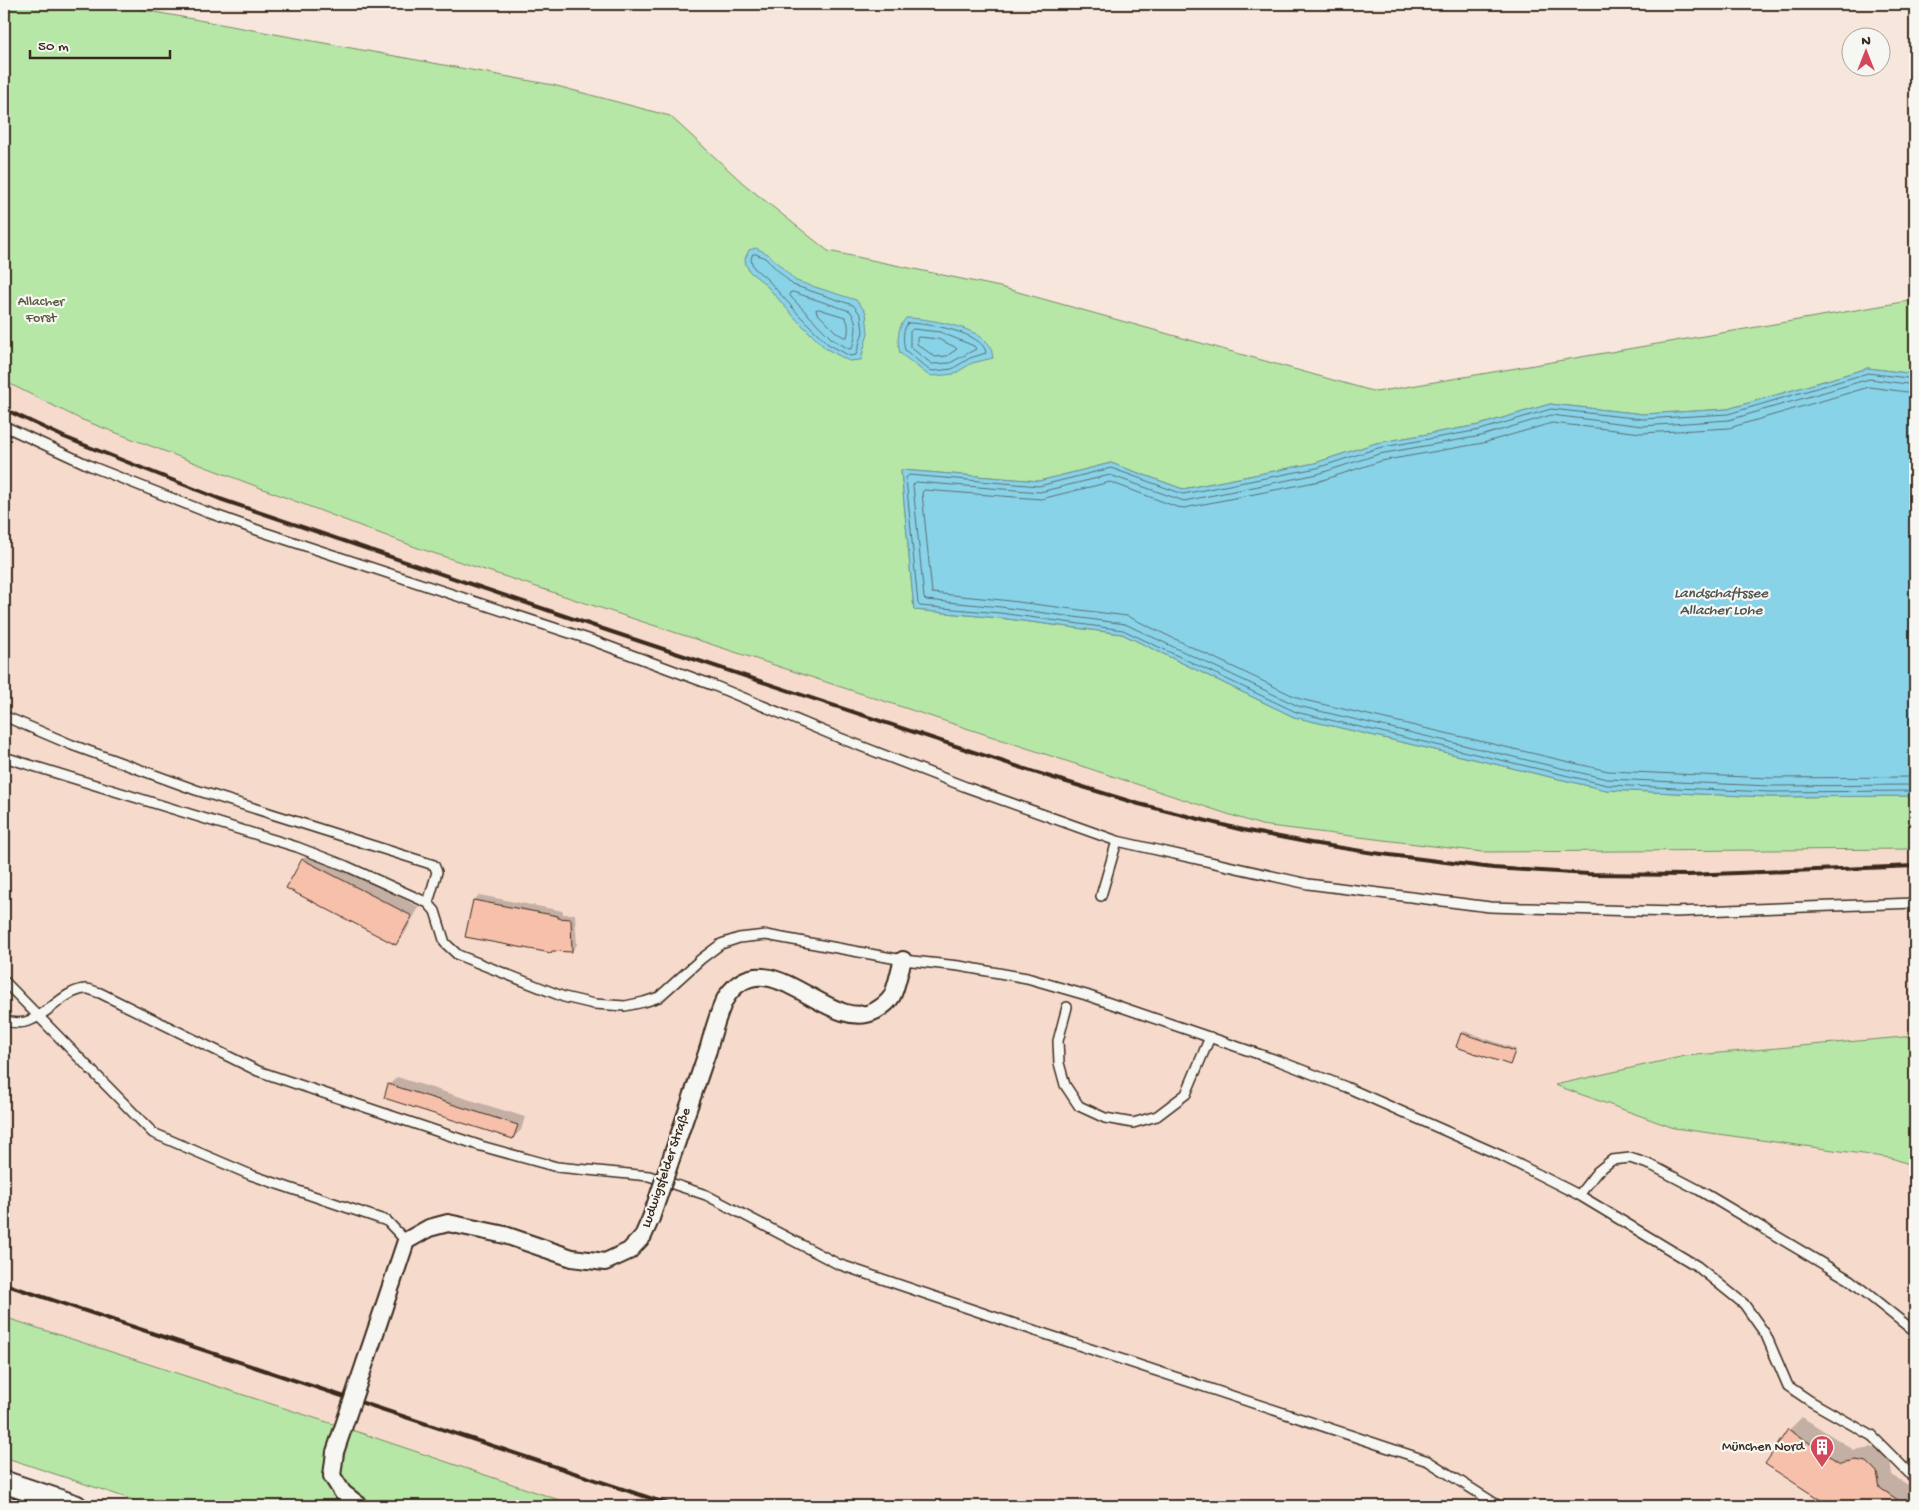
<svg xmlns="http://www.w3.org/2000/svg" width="1919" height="1510" viewBox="0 0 1919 1510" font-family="'Gochi Hand',sans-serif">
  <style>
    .built { fill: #f6dbcd }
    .green { fill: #b6e7a7; stroke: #788862 }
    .water { fill: #89d3e9; stroke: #6a8f98 }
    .shadow { fill: #0003 }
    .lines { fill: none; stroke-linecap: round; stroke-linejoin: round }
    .shore { stroke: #5a6e6f; stroke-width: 1 }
    .building { fill: #f6c0aa; stroke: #3b2a1e }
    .service-casing { stroke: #3b2a1e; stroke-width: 12 }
    .minor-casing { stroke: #3b2a1e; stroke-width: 20 }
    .tertiary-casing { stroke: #3b2a1e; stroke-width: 25 }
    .service { stroke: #f6f6f2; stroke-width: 9 }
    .minor { stroke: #f6f6f2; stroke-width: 16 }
    .tertiary { stroke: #f6f6f2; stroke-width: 21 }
    .rail { stroke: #3b2a1e; stroke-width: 4 }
    .minor-bridge-casing { stroke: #3b2a1e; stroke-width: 20; stroke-linecap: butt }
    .minor-bridge { stroke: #f6f6f2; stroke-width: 16 }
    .labels { text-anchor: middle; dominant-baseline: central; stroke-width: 4.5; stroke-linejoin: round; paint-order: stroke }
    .park-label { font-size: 14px; fill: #5a5940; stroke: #f6f6f2 }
    .street-label { font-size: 14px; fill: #3b2a1e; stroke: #f6f6f2 }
    .poi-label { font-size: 14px; fill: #3b2a1e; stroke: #f6f6f2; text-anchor: end }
    .water-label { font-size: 15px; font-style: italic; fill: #4e5451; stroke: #f6f6f2 }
  </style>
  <rect width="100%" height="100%" fill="#f6e6dc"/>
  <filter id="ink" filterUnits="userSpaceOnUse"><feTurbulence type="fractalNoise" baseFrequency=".02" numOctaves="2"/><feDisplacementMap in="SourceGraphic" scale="10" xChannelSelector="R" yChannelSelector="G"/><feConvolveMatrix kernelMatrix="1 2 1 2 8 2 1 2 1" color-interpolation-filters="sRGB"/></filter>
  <g filter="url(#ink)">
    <polygon class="built" points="4,381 80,419 418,548 1256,824 1482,852 1915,849 1915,1506 494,1506 4,1337"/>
    <g class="green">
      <polygon points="4,4 111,4 553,85 670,116 744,184 828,251 1000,287 1376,392 1915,300 1915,374 1868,368 1728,409 1644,414 1550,404 1479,425 1376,443 1315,463 1183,489 1111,463 1039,481 901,470 914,610 1000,618 1122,634 1294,717 1606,790 1769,797 1915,796 1915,849 1482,852 1261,825 418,548 80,419 4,381"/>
      <polygon points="1915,1036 1915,1166 1891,1158 1674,1128 1555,1085 1685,1056"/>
      <polygon points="4,1317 367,1435 577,1506 151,1506 4,1457"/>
    </g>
    <g class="water">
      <polygon points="756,248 768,254 796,281 856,300 866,312 868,333 861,360 849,361 825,348 796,319 764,283 750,272 746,265 745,259 749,250"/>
      <path d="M906 318C926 318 980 327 990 346 992 349 992 355 993 358L972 363 954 374 934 376 928 375 900 353C897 341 897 328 906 318Z"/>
      <polygon points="1868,368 1915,374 1915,796 1769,797 1606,790 1294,717 1122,634 1000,618 914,610 901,470 1039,481 1111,463 1183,489 1315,463 1376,443 1479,425 1550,404 1644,414 1728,409"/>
    </g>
    <g class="shadow">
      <polygon points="311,851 419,907 404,935 396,943 303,859"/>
      <polygon points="479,895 563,911 563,914 575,914 577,945 572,951 474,900"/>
      <polygon points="1464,1031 1516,1049 1512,1061 1510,1063 1462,1033"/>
      <polygon points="397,1077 525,1117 521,1130 513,1138 389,1085"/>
      <polygon points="1802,1417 1854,1450 1870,1447 1880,1449 1890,1459 1892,1475 1910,1486 1913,1483 1915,1485 1915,1506 1831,1506 1767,1463 1789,1430"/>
    </g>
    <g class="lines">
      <g class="shore">
        <polygon points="753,254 756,254 765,258 793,285 853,305 861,315 863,332 856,355 850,356 828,344 800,316 767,279 754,268 751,260"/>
        <path d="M793 292 850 311C859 322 856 335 852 348L849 349 832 339 790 296V293Z"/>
        <path d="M819 309 845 317C849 322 849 331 847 337H844L837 333 817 313 816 310Z"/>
        <path d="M908 323C926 323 984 332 986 353L970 358 952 369 934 371 929 370 905 350C903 342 902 329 908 323Z"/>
        <polygon points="913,329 940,332 974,346 976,349 950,363 932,364 910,347 910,332"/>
        <polygon points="920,337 938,339 955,347 957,349 947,356 935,357 917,344 917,338"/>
        <polyline points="1915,379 1868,373 1728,414 1643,419 1551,409 1480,430 1378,448 1317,468 1183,494 1111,468 1039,486 909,475 906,478 918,604 920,606 1000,613 1123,630 1296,712 1607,785 1769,792 1915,791"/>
        <polyline points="1915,385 1869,379 1729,420 1643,426 1551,415 1481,436 1379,454 1318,474 1184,501 1110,475 1040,492 916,482 913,485 924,598 926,600 1001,607 1125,624 1298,706 1607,779 1770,786 1915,785"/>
        <polyline points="1915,393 1869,387 1729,428 1642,433 1552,423 1483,443 1381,461 1320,481 1184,508 1177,507 1110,482 1041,499 924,490 922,493 932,593 1002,600 1127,616 1300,699 1608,771 1770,778 1915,777"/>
      </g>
    </g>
    <g class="building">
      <polygon points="302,859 412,916 396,945 286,888"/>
      <polygon points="473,900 558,916 558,918 571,919 572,952 552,951 551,953 465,937"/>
      <polygon points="1461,1033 1515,1051 1510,1065 1456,1047"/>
      <polygon points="388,1084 518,1125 513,1139 384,1098"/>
      <polygon points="1788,1429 1840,1463 1856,1460 1867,1462 1877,1472 1880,1488 1907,1506 1830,1506 1765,1464"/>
    </g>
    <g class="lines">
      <g class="service-casing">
        <g id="service">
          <polyline points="4,426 93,467 204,511 260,531 591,640 715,686 840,738 966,787 1117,841 1308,884 1490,907 1675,912 1915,903"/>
          <polyline points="4,716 72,745 196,790 434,865 437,872 428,903"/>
          <polyline points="4,757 297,847 346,866 428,903 435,911 445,943 458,955 564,997 594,1004 625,1006 644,1002 659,997 701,959 721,944 739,938 766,935 903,960 959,966 1027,978 1086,995 1279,1061 1346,1087 1502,1156 1579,1195 1697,1266 1744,1304 1766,1335 1788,1386 1810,1401 1872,1436 1915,1479"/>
          <polyline points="1101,896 1117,841"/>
          <polyline points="4,981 153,1133 251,1175 387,1221 406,1241"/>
          <polyline points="1067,1007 1058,1041 1059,1063 1065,1085 1079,1106 1105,1118 1133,1123 1157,1116 1186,1094 1210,1037"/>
          <path d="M4 1020C39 1034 55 992 85 989 89 988 95 992 100 993L258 1071 481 1146 557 1167 649 1176 706 1195 838 1264 1012 1323 1428 1461 1499 1506"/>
          <polyline points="1579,1195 1597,1172 1612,1160 1630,1158 1651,1165 1699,1190 1850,1280 1915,1332"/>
        </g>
      </g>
      <g class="minor-casing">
        <g id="minor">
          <path d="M708 1050C712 1036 719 1008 727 996 769 937 829 1035 875 1011 882 1007 888 1003 892 996 897 986 899 971 903 960"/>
          <polyline points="392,1283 406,1241 429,1228 448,1223 505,1235 572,1258 605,1262 629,1251 643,1236 651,1218"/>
          <polyline points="335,1452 332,1476 343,1493 360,1506"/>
        </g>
      </g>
      <g class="tertiary-casing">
        <polyline id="tertiary" points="4,1482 76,1506"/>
      </g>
      <use href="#service" class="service"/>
      <use href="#minor" class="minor"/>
      <use href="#tertiary" class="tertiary"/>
      <g class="rail">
        <polyline points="4,409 64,437 220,499 606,630 1034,772 1139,804 1243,830 1311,843 1374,853 1493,868 1588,874 1688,875 1915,866"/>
        <polyline points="4,1284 674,1506"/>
      </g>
      <g class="minor-bridge-casing">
        <g id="minor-bridge">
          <polyline points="651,1218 708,1050"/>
          <polyline points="335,1452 392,1283"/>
        </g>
      </g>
      <use href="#minor-bridge" class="minor-bridge"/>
    </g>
  </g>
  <defs>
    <g id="building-pin" transform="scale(1.25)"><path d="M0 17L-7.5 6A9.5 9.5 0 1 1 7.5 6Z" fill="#d1495b" stroke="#f6f6f2"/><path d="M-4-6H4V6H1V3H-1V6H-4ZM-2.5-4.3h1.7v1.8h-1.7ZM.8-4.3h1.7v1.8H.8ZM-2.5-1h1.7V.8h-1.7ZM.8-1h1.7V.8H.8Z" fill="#fff"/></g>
  </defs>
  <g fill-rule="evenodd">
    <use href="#building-pin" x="1822" y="1447"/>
  </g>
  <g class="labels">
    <g class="park-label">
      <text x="41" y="302">Allacher<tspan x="41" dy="16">Forst</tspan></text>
    </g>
    <g class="street-label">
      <text transform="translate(667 1168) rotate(-71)">Ludwigsfelder Straße</text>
    </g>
    <g class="poi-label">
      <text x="1804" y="1447">München Nord</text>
    </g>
    <g class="water-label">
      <text x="1721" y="594">Landschaftssee<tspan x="1721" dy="17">Allacher Lohe</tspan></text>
    </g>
  </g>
  <rect width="1919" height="1510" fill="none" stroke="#f6f6f2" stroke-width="20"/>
  <rect x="10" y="10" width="1899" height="1490" fill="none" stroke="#3b2a1e" stroke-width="2" filter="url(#ink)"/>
  <g transform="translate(1866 52)"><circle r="24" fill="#f6f6f2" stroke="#aba49d"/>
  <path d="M0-4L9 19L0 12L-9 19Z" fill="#d1495b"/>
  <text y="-8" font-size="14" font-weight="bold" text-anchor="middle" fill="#3b2a1e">N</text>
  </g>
  <path d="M30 50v8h140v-8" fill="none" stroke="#3b2a1e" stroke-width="2.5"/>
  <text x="38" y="50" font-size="15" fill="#3b2a1e" stroke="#f6f6f2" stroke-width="4" paint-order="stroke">50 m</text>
</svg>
